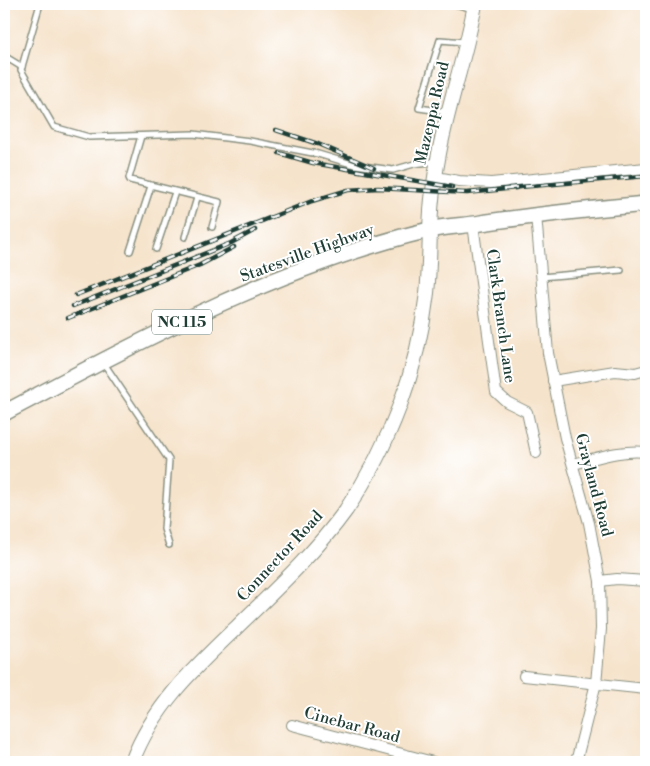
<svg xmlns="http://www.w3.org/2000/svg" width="650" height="766" viewBox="0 0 650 766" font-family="'Libre Bodoni',serif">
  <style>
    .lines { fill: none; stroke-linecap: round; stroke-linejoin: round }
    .lane-casing { stroke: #8a9080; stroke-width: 8 }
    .street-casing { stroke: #8a9080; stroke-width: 12 }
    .secondary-casing { stroke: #8a9080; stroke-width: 16 }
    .primary-casing { stroke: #8a9080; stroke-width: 18 }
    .lane { stroke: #fff; stroke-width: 5 }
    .street { stroke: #fff; stroke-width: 10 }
    .secondary { stroke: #fff; stroke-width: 14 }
    .primary { stroke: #fff; stroke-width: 15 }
    .rail-casing { stroke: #1f3d34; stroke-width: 4.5 }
    .rail { stroke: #fff; stroke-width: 2.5; stroke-dasharray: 8; stroke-linecap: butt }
    .labels { text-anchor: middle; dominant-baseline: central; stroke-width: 4; stroke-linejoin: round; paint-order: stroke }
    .shield { fill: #fff; stroke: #627771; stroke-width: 1 }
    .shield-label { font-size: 15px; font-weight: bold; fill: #1f3d34 }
    .street-label { font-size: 16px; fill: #1f3d34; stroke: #fff }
  </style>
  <rect width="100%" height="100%" fill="#fff"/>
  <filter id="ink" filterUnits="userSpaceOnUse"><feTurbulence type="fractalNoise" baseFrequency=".02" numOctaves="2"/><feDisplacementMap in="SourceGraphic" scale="10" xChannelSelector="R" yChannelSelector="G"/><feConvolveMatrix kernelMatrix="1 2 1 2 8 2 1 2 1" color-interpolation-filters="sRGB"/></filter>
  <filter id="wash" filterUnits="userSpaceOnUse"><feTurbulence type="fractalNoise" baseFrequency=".0096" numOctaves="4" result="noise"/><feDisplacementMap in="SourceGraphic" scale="20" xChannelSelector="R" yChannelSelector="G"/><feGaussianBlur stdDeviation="1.12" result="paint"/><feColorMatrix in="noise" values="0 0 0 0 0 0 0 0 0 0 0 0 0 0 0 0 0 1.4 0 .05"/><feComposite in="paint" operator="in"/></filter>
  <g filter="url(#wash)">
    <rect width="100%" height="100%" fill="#f6e3cb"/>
  </g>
  <g filter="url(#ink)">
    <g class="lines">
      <g class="lane-casing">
        <g id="lane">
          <polyline points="40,4 21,70 54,127 89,137 193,134 250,141 318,154 355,165 393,170 414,164 437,161"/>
          <polyline points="455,4 473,9"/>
          <polyline points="4,56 22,67"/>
          <polyline points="447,112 419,108 440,40 465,42"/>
          <polyline points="141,136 129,178 130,180 219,202 212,227"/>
          <polyline points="185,237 197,198"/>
          <polyline points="156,249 175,192"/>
          <polyline points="130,251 151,186"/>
          <polyline points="541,277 621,270"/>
          <polyline points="103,362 169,460 164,529 169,545"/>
        </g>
      </g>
      <g class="street-casing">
        <g id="street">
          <polyline points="436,177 459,181 491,183 646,168"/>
          <polyline points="536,215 548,353 565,438 589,523 600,581 601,629 596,683 576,762"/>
          <polyline points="473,224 496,392 507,402 527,412 536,453"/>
          <polyline points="553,381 615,371 635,373 646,370"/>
          <path d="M573 464C597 458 622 449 646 452"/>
          <polyline points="600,581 617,579 646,581"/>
          <polyline points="524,676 646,689"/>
          <polyline points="292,725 433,762"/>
        </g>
      </g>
      <g class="secondary-casing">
        <path id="secondary" d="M132 762C153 706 195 667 237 627 275 590 315 553 346 510 390 445 418 370 427 293 430 266 429 238 431 211 432 194 435 176 438 159 447 107 466 56 475 4"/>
      </g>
      <g class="primary-casing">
        <path id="primary" d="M4 413C138 342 280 265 429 230 446 226 464 226 481 223 536 215 591 209 646 204"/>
      </g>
      <use href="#lane" class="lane"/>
      <use href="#street" class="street"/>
      <use href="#secondary" class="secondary"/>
      <use href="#primary" class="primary"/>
      <g class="rail-casing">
        <g id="rail">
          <polyline points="276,130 318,144 374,168"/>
          <polyline points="279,153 313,163 452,187"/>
          <polyline points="509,188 646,176"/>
          <polyline points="76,295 312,201 348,190 378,188 467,193 516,188"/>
          <polyline points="73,306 231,243 255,230"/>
          <polyline points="68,318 200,265 234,247"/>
        </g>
      </g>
      <use href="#rail" class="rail"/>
    </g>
  </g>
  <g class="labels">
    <rect class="shield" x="152" y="309.5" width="60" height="25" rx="4"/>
    <g class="shield-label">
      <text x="182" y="322">NC 115</text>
    </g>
    <g class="street-label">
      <text transform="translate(432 113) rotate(-77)">Mazeppa Road</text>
      <text transform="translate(307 253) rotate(-20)">Statesville Highway</text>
      <text transform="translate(501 316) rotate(82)">Clark Branch Lane</text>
      <text transform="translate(594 485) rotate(75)">Grayland Road</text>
      <text transform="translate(280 556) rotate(-47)">Connector Road</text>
      <text transform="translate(352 725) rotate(15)">Cinebar Road</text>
    </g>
  </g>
  <rect width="650" height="766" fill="none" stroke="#fff" stroke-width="20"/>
</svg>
